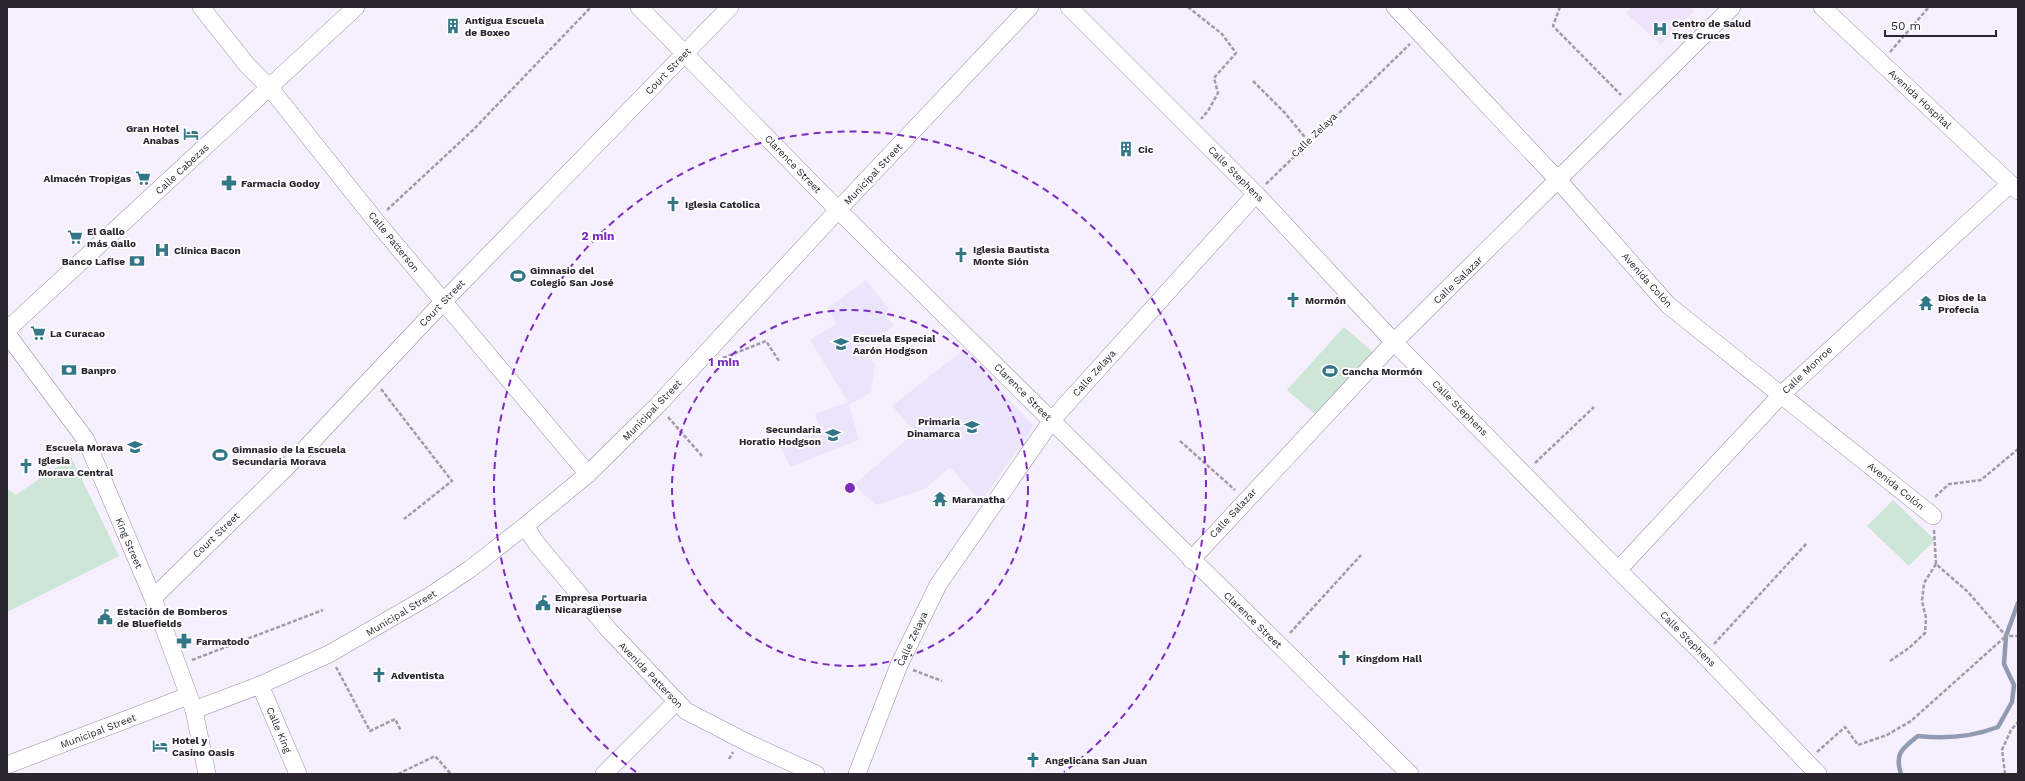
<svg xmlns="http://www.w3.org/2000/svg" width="2025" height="781" viewBox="0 0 2025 781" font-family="'Work Sans',sans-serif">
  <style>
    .built { fill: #efe3fc }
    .education { fill: #ebe5fb }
    .green { fill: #cde6d7 }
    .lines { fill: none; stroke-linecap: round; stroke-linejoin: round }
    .stream { stroke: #909bb2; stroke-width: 4.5 }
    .minor-casing { stroke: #998da4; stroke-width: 18 }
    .path { stroke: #a19ba8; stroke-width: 2.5; stroke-dasharray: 4 2; stroke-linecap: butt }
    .minor { stroke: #fff; stroke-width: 17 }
    .ring { fill: none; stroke: #7b2cbf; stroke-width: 2; stroke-dasharray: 7 5 }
    .labels { text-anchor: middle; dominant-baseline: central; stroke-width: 4; stroke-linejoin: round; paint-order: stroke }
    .poi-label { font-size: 10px; font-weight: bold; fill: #2a252f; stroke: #fff; text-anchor: start }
    .street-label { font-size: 10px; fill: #2a252f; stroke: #fff }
    .centre { fill: #7b2cbf; stroke: #fff; stroke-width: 2 }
    .ring-label { font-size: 12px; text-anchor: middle; font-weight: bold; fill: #7b2cbf; stroke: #fff; stroke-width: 4; stroke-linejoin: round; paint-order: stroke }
  </style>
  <rect width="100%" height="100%" fill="#f6effe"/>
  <polygon class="built" points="1632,7 1691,7 1694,11 1661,45 1626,13"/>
  <g class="education">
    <polygon points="866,280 889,309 884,312 894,326 863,348 875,365 871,392 849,405 859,440 790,467 781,446 820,430 815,414 848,402 810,340 836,324 828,308"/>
    <polygon points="963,350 1034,426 981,502 950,467 925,489 876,505 864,495 855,484 915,432 892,406"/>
  </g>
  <g class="green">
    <polygon points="1344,327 1373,352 1316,415 1287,390"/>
    <polygon points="71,457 119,556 7,612 7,489 16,495"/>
    <polygon points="1893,500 1935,540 1909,566 1867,526"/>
  </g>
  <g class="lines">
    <path class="stream" d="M1901 774C1894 753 1903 748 1918 736 1945 739 1972 737 1998 727L2012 702 2014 685 2004 664 2006 636 2018 603"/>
    <g class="minor-casing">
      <g id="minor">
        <polyline points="201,7 247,65 270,88 375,220 588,474"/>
        <polyline points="639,7 838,210 1410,774"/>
        <polyline points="1069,7 1256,194 1394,342 1618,570 1704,655 1818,774"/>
        <polyline points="1395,7 1559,181 1668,305 1933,516"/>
        <polyline points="1822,7 2018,191"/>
        <polyline points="7,330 356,7"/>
        <polyline points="7,334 86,440 153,598 194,710 207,774"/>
        <polyline points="525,526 537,544 609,630 686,711 748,743 816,774"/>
        <polyline points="1191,560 1394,342 1732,7"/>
        <polyline points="1618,570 1781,395 2010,184"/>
        <polyline points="153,598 303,451 443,302 730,7"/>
        <polyline points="260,685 298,774"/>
        <polyline points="194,710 260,685 329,654 431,595 470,569 525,526 588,474 657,406 838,210 1030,7"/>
        <polyline points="7,765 188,696"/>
        <polyline points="604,774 677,701"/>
        <polyline points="857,774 899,665 938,585 1052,420 1256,194"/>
      </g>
    </g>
    <g class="path">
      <polyline points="1188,7 1222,34 1236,53 1214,78 1218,93 1208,111 1201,119"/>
      <polyline points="1560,7 1553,26 1621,95"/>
      <polyline points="1890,52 1929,7"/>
      <polyline points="1253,81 1285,113 1308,141"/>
      <polyline points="1266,184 1410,44"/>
      <polyline points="387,210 473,130 591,7"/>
      <polyline points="723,358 766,341 779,361"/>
      <polyline points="381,389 452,481 404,519"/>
      <polyline points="668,417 702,456"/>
      <polyline points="1180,441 1235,490"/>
      <polyline points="1535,463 1594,407"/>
      <polyline points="1935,497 1949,484 1981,480 2018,449"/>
      <polyline points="1934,530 1936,564 1968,592 2006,636 2018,636"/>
      <polyline points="1290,633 1361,555"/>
      <polyline points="1714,644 1807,543"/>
      <polyline points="192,660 323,610"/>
      <polyline points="1890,661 1909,648 1925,633 1926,618 1922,601 1924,583 1936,564"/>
      <polyline points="336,667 370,731 395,719 401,731"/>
      <polyline points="913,670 942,681"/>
      <polyline points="1817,752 1845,727 1858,745 1887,735 1911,721 2006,636"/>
      <polyline points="729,759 733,752"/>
      <polyline points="398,774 435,756 451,774"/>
      <polyline points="2005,774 2002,750 2011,730 2018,722"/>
    </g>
    <use href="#minor" class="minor"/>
  </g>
  <g class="ring">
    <circle cx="850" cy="488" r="178"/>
    <path d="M636 772A356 356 0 1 1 1064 772"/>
  </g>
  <defs>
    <g id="building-bare" transform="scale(1.2)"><path d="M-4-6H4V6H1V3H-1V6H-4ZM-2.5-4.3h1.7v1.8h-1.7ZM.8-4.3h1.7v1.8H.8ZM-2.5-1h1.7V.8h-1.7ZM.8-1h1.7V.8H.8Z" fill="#337787" stroke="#fff" stroke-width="2.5" paint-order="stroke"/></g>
    <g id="hospital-bare" transform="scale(1.2)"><path d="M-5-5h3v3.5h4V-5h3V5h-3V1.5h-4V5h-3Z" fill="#337787" stroke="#fff" stroke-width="2.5" paint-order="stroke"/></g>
    <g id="hotel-bare" transform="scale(1.2)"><path d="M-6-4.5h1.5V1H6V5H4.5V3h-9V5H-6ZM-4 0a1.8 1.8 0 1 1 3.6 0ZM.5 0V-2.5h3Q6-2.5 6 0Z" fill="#337787" stroke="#fff" stroke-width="2.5" paint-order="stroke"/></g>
    <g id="supermarket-bare" transform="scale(1.2)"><path d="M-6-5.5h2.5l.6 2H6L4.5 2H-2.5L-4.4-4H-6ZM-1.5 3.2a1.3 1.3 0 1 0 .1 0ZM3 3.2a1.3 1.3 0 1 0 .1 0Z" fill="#337787" stroke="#fff" stroke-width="2.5" paint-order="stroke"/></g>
    <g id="pharmacy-bare" transform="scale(1.2)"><path d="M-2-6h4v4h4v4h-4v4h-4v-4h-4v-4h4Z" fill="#337787" stroke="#fff" stroke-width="2.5" paint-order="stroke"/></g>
    <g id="church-bare" transform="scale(1.2)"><path d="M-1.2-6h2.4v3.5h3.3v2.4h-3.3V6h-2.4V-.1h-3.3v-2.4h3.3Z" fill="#337787" stroke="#fff" stroke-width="2.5" paint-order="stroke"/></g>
    <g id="bank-bare" transform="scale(1.2)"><path d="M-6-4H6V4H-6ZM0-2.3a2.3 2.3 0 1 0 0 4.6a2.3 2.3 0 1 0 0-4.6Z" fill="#337787" stroke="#fff" stroke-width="2.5" paint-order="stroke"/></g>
    <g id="stadium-bare" transform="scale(1.2)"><path d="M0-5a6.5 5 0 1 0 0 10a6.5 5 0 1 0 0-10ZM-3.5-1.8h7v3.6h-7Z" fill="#337787" stroke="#fff" stroke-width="2.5" paint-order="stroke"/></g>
    <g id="temple-bare" transform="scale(1.2)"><path d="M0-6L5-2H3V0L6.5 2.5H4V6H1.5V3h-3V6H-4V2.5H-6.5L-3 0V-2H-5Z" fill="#337787" stroke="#fff" stroke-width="2.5" paint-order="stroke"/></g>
    <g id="school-bare" transform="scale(1.2)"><path d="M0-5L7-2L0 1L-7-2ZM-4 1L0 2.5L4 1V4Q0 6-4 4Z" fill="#337787" stroke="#fff" stroke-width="2.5" paint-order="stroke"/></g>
    <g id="civic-bare" transform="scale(1.2)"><path d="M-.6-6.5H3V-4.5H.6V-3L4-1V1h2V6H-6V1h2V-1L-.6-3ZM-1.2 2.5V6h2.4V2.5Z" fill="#337787" stroke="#fff" stroke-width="2.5" paint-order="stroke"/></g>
  </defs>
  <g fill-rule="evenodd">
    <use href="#building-bare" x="453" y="26"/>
    <use href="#hospital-bare" x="1660" y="29"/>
    <use href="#hotel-bare" x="191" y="134"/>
    <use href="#building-bare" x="1126" y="149"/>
    <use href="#supermarket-bare" x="143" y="178"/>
    <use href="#pharmacy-bare" x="229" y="183"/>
    <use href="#church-bare" x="673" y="204"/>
    <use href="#supermarket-bare" x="75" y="237"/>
    <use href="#hospital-bare" x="162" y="250"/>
    <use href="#church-bare" x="961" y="255"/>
    <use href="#bank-bare" x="137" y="261"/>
    <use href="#stadium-bare" x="518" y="276"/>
    <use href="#church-bare" x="1293" y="300"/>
    <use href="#temple-bare" x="1926" y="303"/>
    <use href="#supermarket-bare" x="38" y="333"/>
    <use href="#school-bare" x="841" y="344"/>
    <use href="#bank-bare" x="69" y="370"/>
    <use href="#stadium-bare" x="1330" y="371"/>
    <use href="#school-bare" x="972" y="427"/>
    <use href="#school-bare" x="833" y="435"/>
    <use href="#school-bare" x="135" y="447"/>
    <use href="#stadium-bare" x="220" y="455"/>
    <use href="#church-bare" x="26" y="466"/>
    <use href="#temple-bare" x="940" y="499"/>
    <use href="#civic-bare" x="543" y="603"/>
    <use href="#civic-bare" x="105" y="617"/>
    <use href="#pharmacy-bare" x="184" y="641"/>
    <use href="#church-bare" x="1344" y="658"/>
    <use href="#church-bare" x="379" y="675"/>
    <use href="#hotel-bare" x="160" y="746"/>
    <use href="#church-bare" x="1033" y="760"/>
  </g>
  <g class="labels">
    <g class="poi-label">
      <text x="465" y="20">Antigua Escuela<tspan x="465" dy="12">de Boxeo</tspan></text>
      <text x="1672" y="23">Centro de Salud<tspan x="1672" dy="12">Tres Cruces</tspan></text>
      <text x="179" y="128" text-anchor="end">Gran Hotel<tspan x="179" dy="12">Anabas</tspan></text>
      <text x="1138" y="149">Cic</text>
      <text x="131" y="178" text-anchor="end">Almacén Tropigas</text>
      <text x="241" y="183">Farmacia Godoy</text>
      <text x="685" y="204">Iglesia Catolica</text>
      <text x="87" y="231">El Gallo<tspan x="87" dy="12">más Gallo</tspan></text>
      <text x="973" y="249">Iglesia Bautista<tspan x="973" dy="12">Monte Sión</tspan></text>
      <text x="174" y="250">Clínica Bacon</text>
      <text x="125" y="261" text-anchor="end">Banco Lafise</text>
      <text x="530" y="270">Gimnasio del<tspan x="530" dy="12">Colegio San José</tspan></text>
      <text x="1938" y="297">Dios de la<tspan x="1938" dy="12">Profecía</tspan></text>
      <text x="1305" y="300">Mormón</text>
      <text x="50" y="333">La Curacao</text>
      <text x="853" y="338">Escuela Especial<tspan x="853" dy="12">Aarón Hodgson</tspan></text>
      <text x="81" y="370">Banpro</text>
      <text x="1342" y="371">Cancha Mormón</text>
      <text x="960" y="421" text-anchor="end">Primaria<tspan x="960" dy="12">Dinamarca</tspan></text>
      <text x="821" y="429" text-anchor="end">Secundaria<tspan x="821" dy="12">Horatio Hodgson</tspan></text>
      <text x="123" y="447" text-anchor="end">Escuela Morava</text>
      <text x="232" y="449">Gimnasio de la Escuela<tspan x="232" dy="12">Secundaria Morava</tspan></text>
      <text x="38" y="460">Iglesia<tspan x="38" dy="12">Morava Central</tspan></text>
      <text x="952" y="499">Maranatha</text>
      <text x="555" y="597">Empresa Portuaria<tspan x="555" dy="12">Nicaragüense</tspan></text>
      <text x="117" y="611">Estación de Bomberos<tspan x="117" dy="12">de Bluefields</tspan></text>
      <text x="196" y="641">Farmatodo</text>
      <text x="1356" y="658">Kingdom Hall</text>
      <text x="391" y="675">Adventista</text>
      <text x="172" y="740">Hotel y<tspan x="172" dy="12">Casino Oasis</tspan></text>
      <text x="1045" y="760">Angelicana San Juan</text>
    </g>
    <g class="street-label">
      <text transform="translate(668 71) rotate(-46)">Court Street</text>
      <text transform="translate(1920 99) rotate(43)">Avenida Hospital</text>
      <text transform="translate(1314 135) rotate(-44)">Calle Zelaya</text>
      <text transform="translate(793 164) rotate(46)">Clarence Street</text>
      <text transform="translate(182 169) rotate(-43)">Calle Cabezas</text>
      <text transform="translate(873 174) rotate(-47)">Municipal Street</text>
      <text transform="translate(1236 174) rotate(45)">Calle Stephens</text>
      <text transform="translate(394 242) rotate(51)">Calle Patterson</text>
      <text transform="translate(1458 280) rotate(-44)">Calle Salazar</text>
      <text transform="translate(1647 280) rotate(48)">Avenida Colón</text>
      <text transform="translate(442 303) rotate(-46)">Court Street</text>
      <text transform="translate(1807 370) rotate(-43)">Calle Monroe</text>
      <text transform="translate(1094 373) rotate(-48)">Calle Zelaya</text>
      <text transform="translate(1023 392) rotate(45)">Clarence Street</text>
      <text transform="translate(1460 408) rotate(45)">Calle Stephens</text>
      <text transform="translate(652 410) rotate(-46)">Municipal Street</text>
      <text transform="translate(1896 486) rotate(39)">Avenida Colón</text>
      <text transform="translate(1233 513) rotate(-47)">Calle Salazar</text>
      <text transform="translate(216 535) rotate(-44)">Court Street</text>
      <text transform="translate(129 543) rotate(67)">King Street</text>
      <text transform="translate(401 613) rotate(-31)">Municipal Street</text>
      <text transform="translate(1253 620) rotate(44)">Clarence Street</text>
      <text transform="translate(912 639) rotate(-65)">Calle Zelaya</text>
      <text transform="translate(1688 639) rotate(45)">Calle Stephens</text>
      <text transform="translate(651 675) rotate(46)">Avenida Patterson</text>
      <text transform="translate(279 730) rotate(67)">Calle King</text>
      <text transform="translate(98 731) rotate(-21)">Municipal Street</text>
    </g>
  </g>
  <circle cx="850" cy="488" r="6" class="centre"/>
  <g class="ring-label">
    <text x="598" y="240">2 min</text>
    <text x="724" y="366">1 min</text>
  </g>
  <rect width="2025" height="781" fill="none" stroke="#2a252f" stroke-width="16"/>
  <path d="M1885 30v6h111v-6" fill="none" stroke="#2a252f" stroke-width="2"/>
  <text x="1891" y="30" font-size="12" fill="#2a252f" stroke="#ffffff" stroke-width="3" paint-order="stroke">50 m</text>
</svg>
